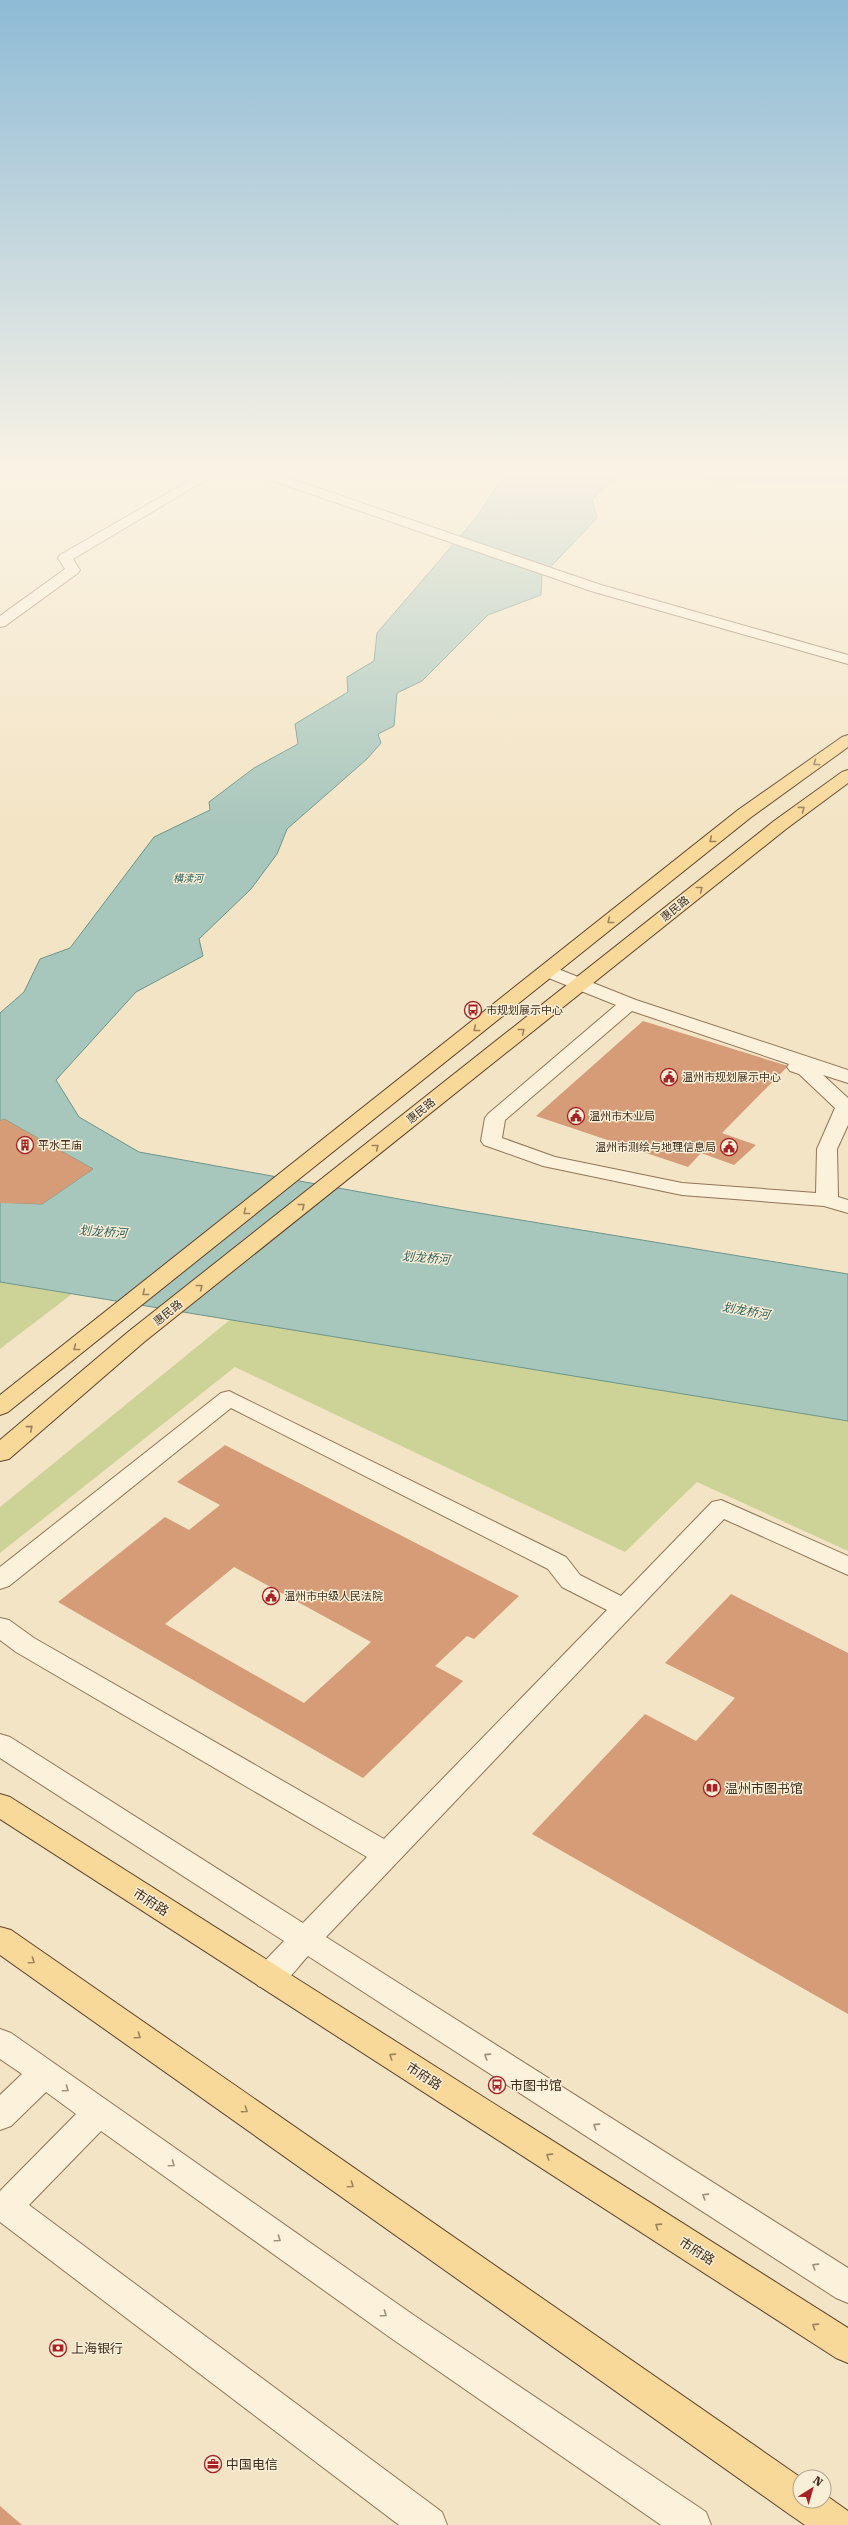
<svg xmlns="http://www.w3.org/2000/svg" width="848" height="2525" viewBox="0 0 848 2525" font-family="'Roboto Serif','Noto Sans SC',serif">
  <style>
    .green { fill: #cdd397 }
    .water { fill: #a7c6bc; stroke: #6c968a }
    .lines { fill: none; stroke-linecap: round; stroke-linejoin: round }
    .canal { fill: #a7c6bc; fill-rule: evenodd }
    .building { fill: #d59c77; fill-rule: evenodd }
    .minor-casing { stroke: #917558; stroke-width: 2 }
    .major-casing { stroke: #5e432d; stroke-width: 2 }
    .minor { fill: #fcf1da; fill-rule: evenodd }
    .major { fill: #f9d99a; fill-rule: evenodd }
    .oneway { stroke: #9c835c }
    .oneway2 { stroke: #9e8f7c }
    .labels { text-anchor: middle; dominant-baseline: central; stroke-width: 3; stroke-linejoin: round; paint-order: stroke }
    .far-water-label { font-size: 10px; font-style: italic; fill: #2c605c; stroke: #f9eed6 }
    .street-label { font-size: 11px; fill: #3f2d1e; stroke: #f9eed6 }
    .poi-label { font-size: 11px; fill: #3f2d1e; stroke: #f9eed6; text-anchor: start }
    .water-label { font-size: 12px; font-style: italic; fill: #2c605c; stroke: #f9eed6 }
    .near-poi-label { font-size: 13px; fill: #3f2d1e; stroke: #f9eed6; text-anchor: start }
    .near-street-label { font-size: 13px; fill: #3f2d1e; stroke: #f9eed6 }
  </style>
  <rect width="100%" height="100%" fill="#f3e4c5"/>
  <g class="green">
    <polygon points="0,1282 72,1294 0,1349"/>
    <polygon points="231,1319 848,1421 848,1551 697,1482 625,1552 235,1367 0,1553 0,1507"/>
  </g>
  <polygon class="water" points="504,475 619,475 592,499 597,518 542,576 541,595 488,615 422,681 397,693 394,726 378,734 381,743 367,759 287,829 277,854 251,889 199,939 203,956 136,992 56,1080 79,1117 139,1152 460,1210 848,1274 848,1421 0,1282 0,1202 42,1204 93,1169 4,1119 0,1121 0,1013 24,992 40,959 70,948 154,837 210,810 209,802 254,768 298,744 295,724 348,692 347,677 374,661 377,633 476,518"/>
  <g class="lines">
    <path class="canal" d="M694 475H848V484C827 484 702 486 694 475Z"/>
  </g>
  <g class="building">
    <polygon points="643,1021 788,1066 722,1133 756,1145 734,1165 701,1153 688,1167 536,1116"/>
    <polygon points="4,1119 93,1169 42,1204 0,1203 0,1121"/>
    <path d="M225 1445 519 1596 474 1639 467 1636 435 1666 463 1681 363 1778 58 1602 165 1517 189 1530 220 1505 177 1482ZM234 1567 371 1642 304 1703 165 1624Z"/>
    <polygon points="731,1594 848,1653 848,2014 532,1834 645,1714 696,1741 735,1698 665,1663"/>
    <polygon points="0,2506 22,2525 0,2525"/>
  </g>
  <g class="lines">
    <g class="minor-casing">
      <g id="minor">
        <polygon points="199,475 214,475 73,559 80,570 78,573 5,626 0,627 0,616 65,569 58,558 60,555"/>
        <polygon points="263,475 280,475 601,585 848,655 848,664 591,591 265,478"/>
        <path d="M548 965 636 1000 848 1070V1083L823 1075 848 1098V1125L837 1149 838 1197 848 1200V1213L824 1206 682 1195 543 1166 484 1145 481 1141 485 1118 488 1114 616 1005 541 975 539 971 541 967ZM632 1011 789 1064 787 1067 790 1071 799 1074 835 1108 817 1149 816 1193 682 1183 555 1157 502 1138 505 1120Z"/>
        <path d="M229 1391 566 1557 580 1575 621 1596 712 1502 721 1500 848 1556V1575L724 1519 326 1937 848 2268V2303L836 2298 308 1956C293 1972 282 1994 258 1986L254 1977 258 1968 284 1941 0 1758V1734L10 1737 303 1923 367 1857 16 1652 0 1640V1618L9 1620 34 1638 384 1839 607 1610 562 1587 548 1569 231 1408 9 1586 0 1589V1567L221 1393Z"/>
        <polygon points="0,2029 11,2033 412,2314 706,2512 711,2525 661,2525 388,2336 101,2131 29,2205 442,2512 447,2525 399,2525 0,2222 0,2191 76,2114 46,2092 11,2126 0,2130 0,2095 22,2074 0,2059"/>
      </g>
    </g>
    <g class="major-casing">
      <g id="major">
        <polygon points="848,735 848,747 750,818 8,1412 0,1415 0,1395 738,810 842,737"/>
        <polygon points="848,770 848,783 786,829 144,1342 9,1459 0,1461 0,1440 128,1332 774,821 842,772"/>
        <polygon points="0,1794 10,1797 848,2328 848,2363 836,2358 0,1819"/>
        <polygon points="0,1927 11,1930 800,2477 800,2501 824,2501 824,2494 848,2511 848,2525 805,2525 789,2514 0,1955"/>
      </g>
    </g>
    <use href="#minor" class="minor"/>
    <use href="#major" class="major"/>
  </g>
  <defs><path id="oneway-chevron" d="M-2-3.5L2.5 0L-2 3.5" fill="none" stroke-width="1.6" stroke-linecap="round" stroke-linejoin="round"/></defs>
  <g class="oneway">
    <use href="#oneway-chevron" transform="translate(816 763) rotate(144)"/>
    <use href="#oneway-chevron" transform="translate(802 809) rotate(-36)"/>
    <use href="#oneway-chevron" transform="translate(712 840) rotate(141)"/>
    <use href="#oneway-chevron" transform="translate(700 889) rotate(-39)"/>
    <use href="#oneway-chevron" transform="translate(610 921) rotate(141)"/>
    <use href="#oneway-chevron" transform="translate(476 1029) rotate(141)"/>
    <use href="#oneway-chevron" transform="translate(522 1031) rotate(-39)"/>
    <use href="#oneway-chevron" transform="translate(376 1147) rotate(-39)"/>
    <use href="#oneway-chevron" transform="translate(302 1206) rotate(-38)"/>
    <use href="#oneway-chevron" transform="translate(246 1212) rotate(141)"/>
    <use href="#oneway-chevron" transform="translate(200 1287) rotate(-38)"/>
    <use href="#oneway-chevron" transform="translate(145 1293) rotate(141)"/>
    <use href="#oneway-chevron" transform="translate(76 1348) rotate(142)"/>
    <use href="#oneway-chevron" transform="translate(30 1428) rotate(-40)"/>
    <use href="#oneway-chevron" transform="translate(32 1961) rotate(35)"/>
    <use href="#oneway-chevron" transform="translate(138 2036) rotate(35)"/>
    <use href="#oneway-chevron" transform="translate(392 2056) rotate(-147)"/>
    <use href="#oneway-chevron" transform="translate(245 2110) rotate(35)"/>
    <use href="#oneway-chevron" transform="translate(549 2156) rotate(-147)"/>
    <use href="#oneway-chevron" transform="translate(351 2185) rotate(35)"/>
    <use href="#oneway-chevron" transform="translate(658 2226) rotate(-147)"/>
    <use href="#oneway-chevron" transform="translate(815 2326) rotate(-147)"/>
  </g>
  <g class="oneway2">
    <use href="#oneway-chevron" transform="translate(487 2056) rotate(-147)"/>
    <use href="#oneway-chevron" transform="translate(66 2089) rotate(35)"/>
    <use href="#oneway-chevron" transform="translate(596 2126) rotate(-147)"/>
    <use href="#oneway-chevron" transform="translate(172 2164) rotate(35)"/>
    <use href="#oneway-chevron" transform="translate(705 2196) rotate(-148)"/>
    <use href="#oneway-chevron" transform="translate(278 2239) rotate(35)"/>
    <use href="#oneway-chevron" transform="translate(815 2266) rotate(-148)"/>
    <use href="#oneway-chevron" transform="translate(384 2314) rotate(35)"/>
  </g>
  <linearGradient id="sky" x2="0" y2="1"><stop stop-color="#8ebbd6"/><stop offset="0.57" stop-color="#faf3e5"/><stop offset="1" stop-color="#faf3e5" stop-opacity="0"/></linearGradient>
  <rect width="848" height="828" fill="url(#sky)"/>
  <defs>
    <g id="bus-ring" transform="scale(0.9)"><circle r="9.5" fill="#f9eed6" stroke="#a62226" stroke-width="1.5"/><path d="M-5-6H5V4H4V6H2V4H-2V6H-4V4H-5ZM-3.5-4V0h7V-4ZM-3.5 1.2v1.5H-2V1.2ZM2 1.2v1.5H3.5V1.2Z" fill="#a62226"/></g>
    <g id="civic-ring" transform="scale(0.9)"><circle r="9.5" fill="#f9eed6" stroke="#a62226" stroke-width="1.5"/><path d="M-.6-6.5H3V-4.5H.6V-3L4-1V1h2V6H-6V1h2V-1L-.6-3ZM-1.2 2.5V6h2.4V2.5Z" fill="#a62226"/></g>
    <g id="building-ring" transform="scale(0.9)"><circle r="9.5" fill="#f9eed6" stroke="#a62226" stroke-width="1.5"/><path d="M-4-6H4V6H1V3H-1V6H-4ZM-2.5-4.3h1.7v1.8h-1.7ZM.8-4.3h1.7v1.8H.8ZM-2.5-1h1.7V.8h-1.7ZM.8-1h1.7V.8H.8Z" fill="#a62226"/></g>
    <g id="library-ring" transform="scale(0.9)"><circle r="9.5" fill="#f9eed6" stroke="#a62226" stroke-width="1.5"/><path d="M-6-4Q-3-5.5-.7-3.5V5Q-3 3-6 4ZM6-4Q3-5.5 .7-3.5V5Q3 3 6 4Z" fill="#a62226"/></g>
    <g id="bank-ring" transform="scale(0.9)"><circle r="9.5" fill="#f9eed6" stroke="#a62226" stroke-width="1.5"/><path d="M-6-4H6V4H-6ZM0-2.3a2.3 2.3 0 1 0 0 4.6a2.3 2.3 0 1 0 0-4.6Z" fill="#a62226"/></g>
    <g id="office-ring" transform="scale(0.9)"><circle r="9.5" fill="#f9eed6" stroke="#a62226" stroke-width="1.5"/><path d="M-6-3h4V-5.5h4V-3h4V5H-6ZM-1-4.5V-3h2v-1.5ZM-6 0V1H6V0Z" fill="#a62226"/></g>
  </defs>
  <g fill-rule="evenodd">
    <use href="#bus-ring" x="473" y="1010"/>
    <use href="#civic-ring" x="669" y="1077"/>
    <use href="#civic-ring" x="576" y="1116"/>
    <use href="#building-ring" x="25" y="1145"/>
    <use href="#civic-ring" x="729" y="1147"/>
    <use href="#civic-ring" x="271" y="1596"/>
    <use href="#library-ring" x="712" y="1788"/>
    <use href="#bus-ring" x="497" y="2085"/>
    <use href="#bank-ring" x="58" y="2348"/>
    <use href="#office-ring" x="213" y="2464"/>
  </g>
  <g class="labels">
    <g class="far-water-label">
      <text x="188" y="878">横渎河</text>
    </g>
    <g class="street-label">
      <text transform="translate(675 909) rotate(-39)">惠民路</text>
      <text transform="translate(421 1111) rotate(-39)">惠民路</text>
      <text transform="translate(168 1313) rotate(-38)">惠民路</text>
    </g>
    <g class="poi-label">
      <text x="486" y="1010">市规划展示中心</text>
      <text x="682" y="1077">温州市规划展示中心</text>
      <text x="589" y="1116">温州市木业局</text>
      <text x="38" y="1145">平水王庙</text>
      <text x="716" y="1147" text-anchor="end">温州市测绘与地理信息局</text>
      <text x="284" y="1596">温州市中级人民法院</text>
    </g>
    <g class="water-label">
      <text transform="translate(103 1232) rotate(4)">划龙桥河</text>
      <text transform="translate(426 1258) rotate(5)">划龙桥河</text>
      <text transform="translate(746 1311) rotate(10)">划龙桥河</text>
    </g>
    <g class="near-poi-label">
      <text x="725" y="1788">温州市图书馆</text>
      <text x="510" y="2085">市图书馆</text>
      <text x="71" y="2348">上海银行</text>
      <text x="226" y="2464">中国电信</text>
    </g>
    <g class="near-street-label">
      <text transform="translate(151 1902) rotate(33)">市府路</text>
      <text transform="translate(424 2076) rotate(33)">市府路</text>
      <text transform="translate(697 2251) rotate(33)">市府路</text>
    </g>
  </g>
  <g transform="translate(812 2489) rotate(37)"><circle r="19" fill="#f9eed6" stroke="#afa18c"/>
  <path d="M0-3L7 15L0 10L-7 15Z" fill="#a62226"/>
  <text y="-6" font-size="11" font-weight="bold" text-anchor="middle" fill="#3f2d1e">N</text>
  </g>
</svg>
